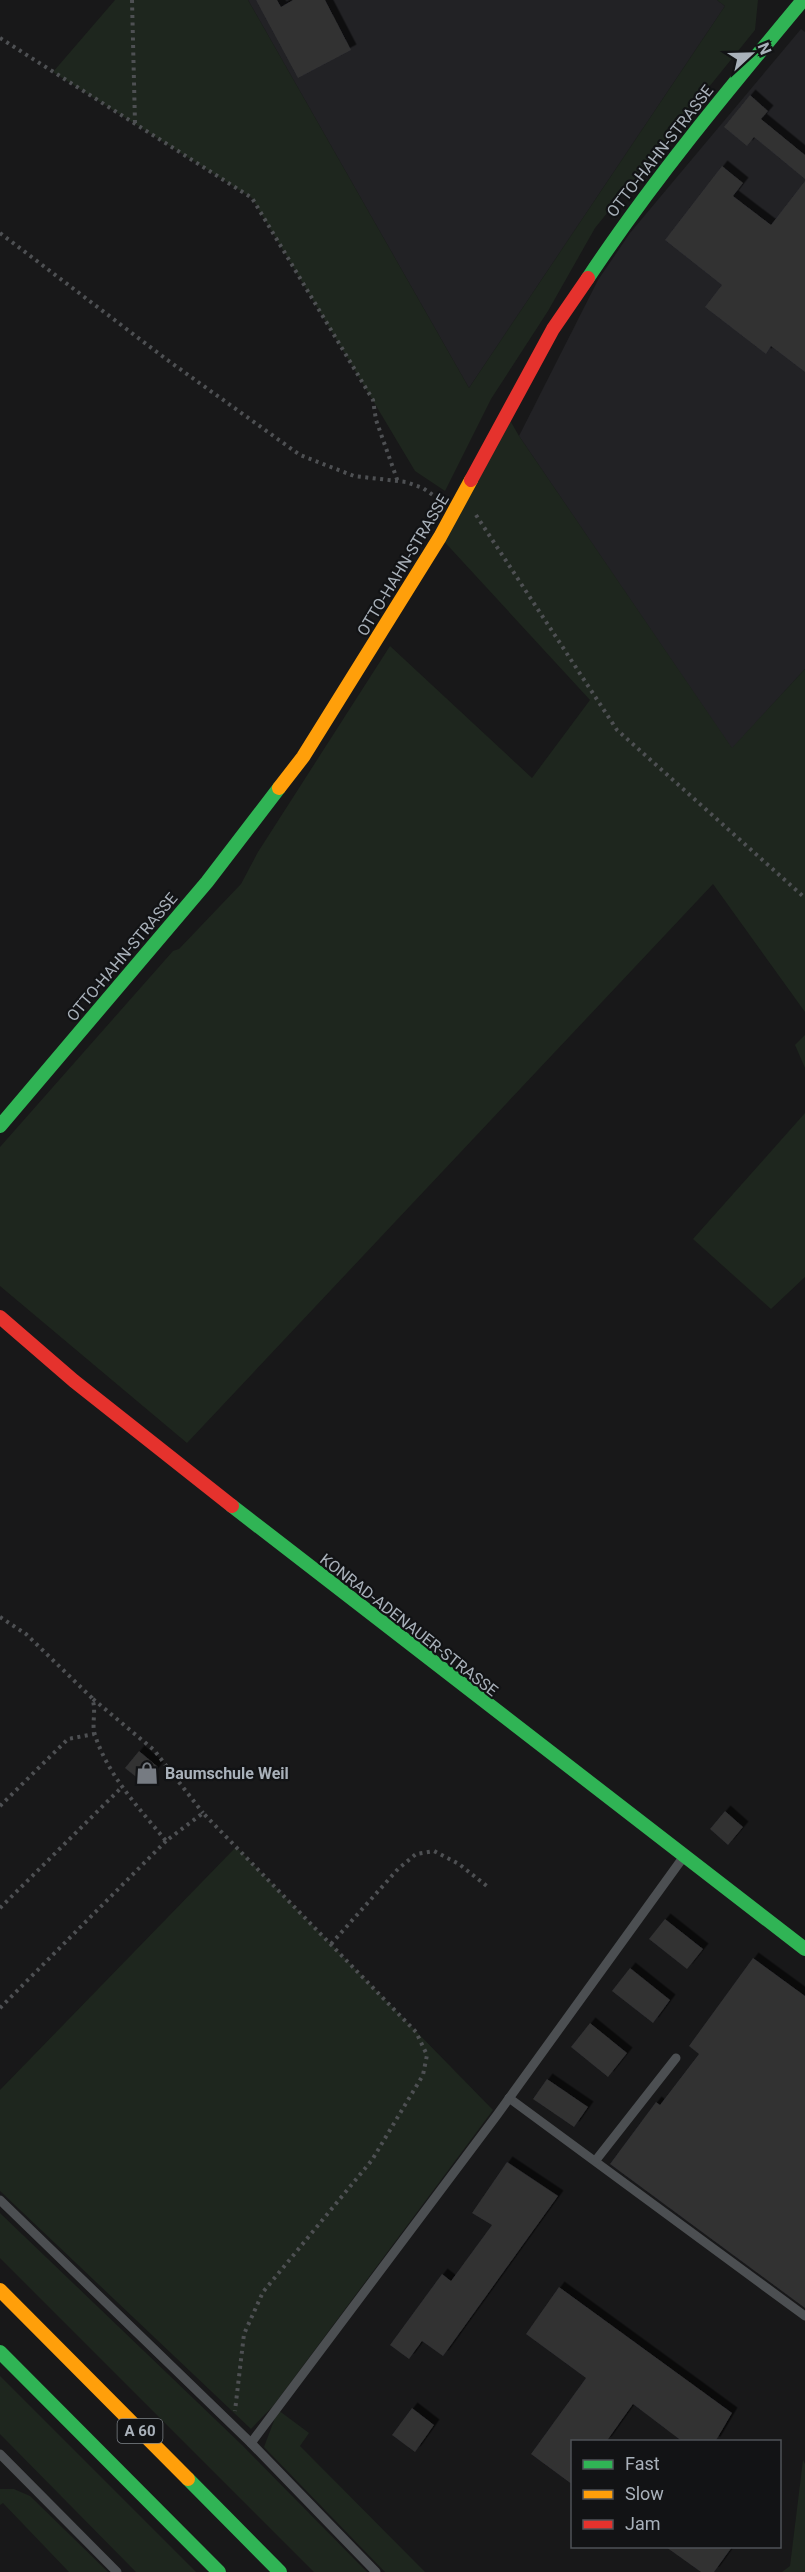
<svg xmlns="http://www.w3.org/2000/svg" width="805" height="2572" viewBox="0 0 805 2572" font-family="Roboto,sans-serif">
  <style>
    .built { fill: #222225 }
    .green { fill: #1e261e }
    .building { fill: #313133; filter: url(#shadow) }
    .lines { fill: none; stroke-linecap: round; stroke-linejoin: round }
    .path { stroke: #4e5053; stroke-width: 4; stroke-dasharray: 3 4.5; stroke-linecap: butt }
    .lane { stroke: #4c4f52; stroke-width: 9 }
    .fast { stroke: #30b455; stroke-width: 14 }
    .slow { stroke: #ff9f0a; stroke-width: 14 }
    .jam { stroke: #e5322d; stroke-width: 14 }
    .labels { text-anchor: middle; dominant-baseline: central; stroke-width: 4.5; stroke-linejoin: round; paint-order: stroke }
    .shield { fill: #121315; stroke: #7c8288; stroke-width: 1.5 }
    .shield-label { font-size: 15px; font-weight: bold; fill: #a9b1ba }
    .street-label { font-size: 16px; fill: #a9b1ba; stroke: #121315 }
    .poi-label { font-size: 16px; font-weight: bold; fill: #a9b1ba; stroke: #121315; text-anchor: start }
  </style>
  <defs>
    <filter id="shadow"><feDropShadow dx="5.5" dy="-5.5" stdDeviation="0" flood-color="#0009"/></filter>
  </defs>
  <rect width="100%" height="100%" fill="#181819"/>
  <g class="built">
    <polygon points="248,0 717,0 725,6 469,388"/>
    <polygon points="801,29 805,32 805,669 732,749 519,436 598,280 630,233"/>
  </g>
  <g class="green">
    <polygon points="115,0 248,0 469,388 725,6 717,0 758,0 755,30 595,228 548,311 491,399 445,491 415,471 252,198 53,72"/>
    <polygon points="507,415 519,436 732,748 805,669 805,1012 713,884 187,1443 0,1286 0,1147 173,951 179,949 241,884 258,852 390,646 532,778 590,700 440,537"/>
    <polygon points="805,1035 805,1068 795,1045"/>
    <polygon points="805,1113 805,1277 771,1309 693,1239"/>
    <polygon points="236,1847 493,2110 273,2406 251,2429 0,2191 0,2090"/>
    <polygon points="0,2213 242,2445 367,2572 314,2572 0,2258"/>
    <polygon points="0,2376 196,2572 136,2572 0,2434"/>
    <polygon points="278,2410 309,2433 300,2446 425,2572 385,2572 264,2447"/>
    <polygon points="803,2460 805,2464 805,2572 782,2572 790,2566"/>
    <polygon points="0,2489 14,2489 30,2496 108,2572 69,2572 3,2503 0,2505"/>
  </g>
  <g class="building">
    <polygon points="256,0 277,0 281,7 293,0 325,0 351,50 298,78"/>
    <polygon points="750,95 768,111 761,119 805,155 805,179 754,137 747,146 724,127"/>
    <polygon points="722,166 743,183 733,196 771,225 805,181 805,372 771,346 766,354 705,307 722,285 665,240"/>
    <polygon points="139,1751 158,1767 145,1784 125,1768"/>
    <polygon points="725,1811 743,1827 728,1845 710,1829"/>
    <polygon points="665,1919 703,1949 687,1969 649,1939"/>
    <polygon points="753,1958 805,1996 805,2308 610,2164 656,2102 660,2105 699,2054 689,2046"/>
    <polygon points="630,1968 670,2000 653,2023 612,1991"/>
    <polygon points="590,2023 627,2053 608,2077 571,2047"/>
    <polygon points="547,2079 588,2107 574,2127 533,2099"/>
    <polygon points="507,2162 558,2196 443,2356 422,2341 409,2359 390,2345 442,2274 451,2281 492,2225 472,2213"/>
    <polygon points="559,2287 732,2413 715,2442 683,2442 633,2404 606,2442 573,2442 573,2485 531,2454 586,2378 526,2334"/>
    <polygon points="412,2408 434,2425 415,2452 392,2435"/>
    <polygon points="666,2547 732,2547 714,2572 701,2572"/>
  </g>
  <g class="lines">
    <g class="path">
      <polyline points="132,0 135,123"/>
      <polyline points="0,38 252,198 373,400 376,420 398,482"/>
      <polyline points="0,233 166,359 300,455 354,476 406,482 423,488 437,498"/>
      <polyline points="476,515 617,730 805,898"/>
      <path d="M0 1617 26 1634 92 1698C97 1711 91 1724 95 1735 108 1776 140 1809 166 1841L203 1813 416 2032 427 2055 423 2075 372 2160 263 2292 244 2334 235 2411"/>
      <polyline points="93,1699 154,1750 203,1813"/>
      <polyline points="0,1806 68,1739 94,1734"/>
      <polyline points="0,1908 122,1787"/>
      <polyline points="331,1944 398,1869 416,1854 434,1851 459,1864 488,1887"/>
      <polyline points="0,2008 166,1841"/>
    </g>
    <g class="lane">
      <polyline points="509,2098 805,2316"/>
      <polyline points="596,2160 676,2058"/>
      <polyline points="0,2200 251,2443"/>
      <polyline points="0,2454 117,2572"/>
      <polyline points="376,2572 251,2443 497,2115 682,1859"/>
    </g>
    <g class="fast">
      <path d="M588 278C653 180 728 90 803 0"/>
      <polyline points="0,1126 207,882 279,788"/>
      <polyline points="232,1506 805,1949"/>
      <polyline points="0,2352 219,2572"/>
      <polyline points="188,2479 280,2572"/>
    </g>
    <g class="slow">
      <polyline points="279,788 303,757 440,537 471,480"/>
      <polyline points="0,2290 188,2479"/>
    </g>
    <g class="jam">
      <polyline points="471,480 553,329 588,278"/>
      <polyline points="0,1317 74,1381 232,1506"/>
    </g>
  </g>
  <defs>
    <g id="shop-bare" transform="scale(1.8)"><path d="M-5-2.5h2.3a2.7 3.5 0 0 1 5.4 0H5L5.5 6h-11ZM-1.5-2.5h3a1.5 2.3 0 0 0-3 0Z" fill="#767b82" stroke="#121315" stroke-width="2.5" paint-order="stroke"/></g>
  </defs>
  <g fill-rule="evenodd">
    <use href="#shop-bare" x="147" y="1773"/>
  </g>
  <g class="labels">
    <rect class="shield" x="117.5" y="2419" width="45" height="24" rx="4.5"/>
    <g class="shield-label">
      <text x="140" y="2431">A 60</text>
    </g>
    <g class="street-label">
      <text transform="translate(660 151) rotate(-52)">OTTO-HAHN-STRASSE</text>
      <text transform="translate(403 565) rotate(-59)">OTTO-HAHN-STRASSE</text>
      <text transform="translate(122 957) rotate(-50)">OTTO-HAHN-STRASSE</text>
      <text transform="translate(409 1625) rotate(38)">KONRAD-ADENAUER-STRASSE</text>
    </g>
    <g class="poi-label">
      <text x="165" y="1773">Baumschule Weil</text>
    </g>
  </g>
  <rect x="571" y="2440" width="210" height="108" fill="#121315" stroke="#4e5257" stroke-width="1.5"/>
  <rect x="583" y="2460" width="30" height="9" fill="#30b455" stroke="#4e5257" stroke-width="1.5"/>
  <text x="625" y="2470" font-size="18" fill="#a9b1ba">Fast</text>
  <rect x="583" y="2490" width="30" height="9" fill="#ff9f0a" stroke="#4e5257" stroke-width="1.5"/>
  <text x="625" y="2500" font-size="18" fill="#a9b1ba">Slow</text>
  <rect x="583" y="2520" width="30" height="9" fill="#e5322d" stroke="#4e5257" stroke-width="1.5"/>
  <text x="625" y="2530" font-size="18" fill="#a9b1ba">Jam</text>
  <g transform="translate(751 54) rotate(68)" stroke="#121315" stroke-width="4.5" paint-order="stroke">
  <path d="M0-4.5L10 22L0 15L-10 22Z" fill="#a9b1ba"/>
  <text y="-9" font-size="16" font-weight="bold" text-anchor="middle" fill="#a9b1ba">N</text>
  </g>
</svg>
